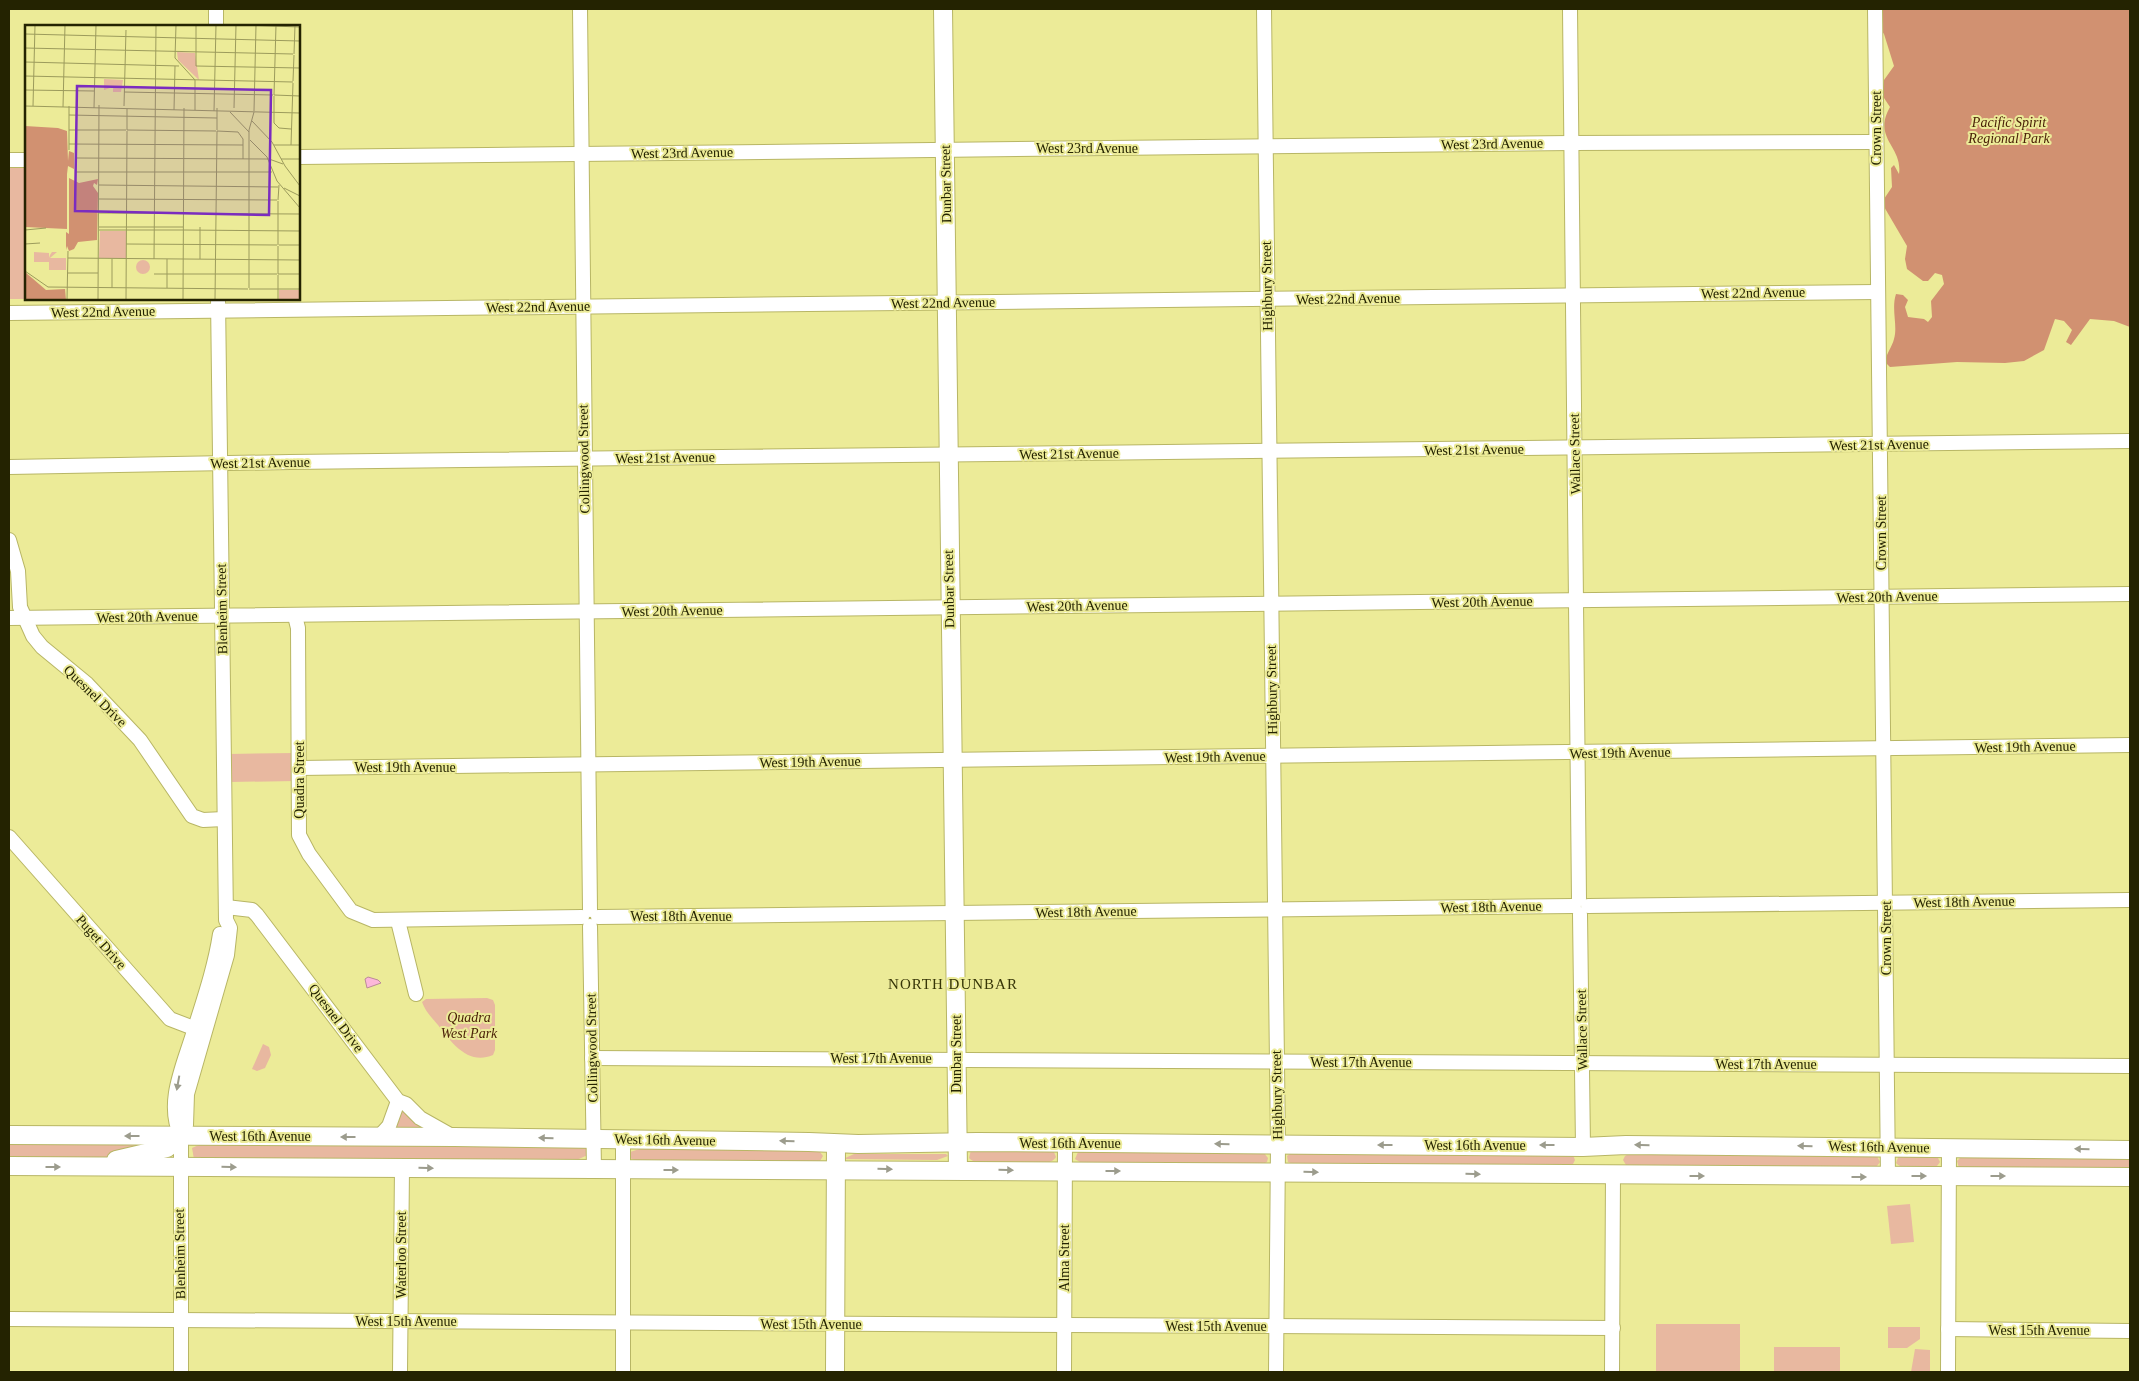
<svg xmlns="http://www.w3.org/2000/svg" width="2139" height="1381" viewBox="0 0 2139 1381" font-family="Georgia,serif">
  <style>
    .green { fill: #e8b8a0 }
    .forest { fill: #d19171 }
    .water { fill: #fcb7d9; stroke: #bb8b98 }
    .lines { fill: none; stroke-linecap: round; stroke-linejoin: round }
    .minor-casing { stroke: #b8b665; stroke-width: 16 }
    .major-casing { stroke: #b8b665; stroke-width: 20 }
    .minor { stroke: #fff; stroke-width: 14 }
    .major { stroke: #fff; stroke-width: 18 }
    .oneway { fill: #9c9c8d }
    .labels { text-anchor: middle; dominant-baseline: central; stroke-width: 4; stroke-linejoin: round; paint-order: stroke }
    .park-label { font-size: 14px; font-style: italic; fill: #4b2108; stroke: #eceb98 }
    .street-label { font-size: 14px; fill: #242301; stroke: #eceb98 }
    .neighbourhood-label { font-size: 15px; letter-spacing: 1px; fill: #363507; stroke: #eceb98 }
    .inset-road { fill: none; stroke: #9c9b5c; stroke-width: 1 }
    .view { fill: #7b2cbf; fill-opacity: 0.15; stroke: #7b2cbf; stroke-width: 2.5 }
    .inset-edge { fill: none; stroke: #242301; stroke-width: 2.5 }
  </style>
  <rect width="100%" height="100%" fill="#eceb98"/>
  <g class="green">
    <polygon points="9,166 26,166 26,299 35,299 9,299"/>
    <polygon points="295,753 296,781 230,782 229,754"/>
    <path d="M487 998 493 1000 495 1005V1050L493 1055C468 1066 451 1042 438 1025 432 1018 425 1011 422 1002L426 999Z"/>
    <polygon points="263,1044 269,1047 271,1055 265,1068 257,1071 252,1069"/>
    <polygon points="401,1108 432,1130 393,1131"/>
    <polygon points="9,1140 161,1144 96,1160 9,1161"/>
    <polygon points="201,1144 588,1145 588,1155 574,1161 194,1159 192,1148"/>
    <polygon points="646,1147 808,1147 820,1152 823,1156 820,1161 810,1165 648,1164 629,1158 630,1152"/>
    <path d="M1043 1148 1054 1152 1056 1157C1049 1171 978 1170 969 1158L971 1150Z"/>
    <polygon points="1634,1151 1865,1152 1877,1156 1880,1162 1877,1166 1861,1171 1640,1170 1626,1165 1623,1160 1625,1156"/>
    <polygon points="1078,1152 1264,1153 1268,1158 1267,1162 1255,1168 1085,1165 1075,1159"/>
    <polygon points="1291,1153 1573,1155 1575,1160 1573,1164 1564,1169 1304,1168 1288,1162 1287,1156"/>
    <polygon points="854,1154 946,1154 948,1156 937,1160 843,1159"/>
    <path d="M1899 1155 1937 1156 1940 1162 1937 1166C1926 1169 1904 1172 1896 1163Z"/>
    <polygon points="1962,1156 2130,1157 2130,1170 1959,1168 1957,1161"/>
    <polygon points="1910,1204 1914,1242 1891,1244 1887,1206"/>
    <rect x="1656" y="1324" width="84" height="48"/>
    <polygon points="1888,1327 1920,1327 1920,1339 1907,1348 1888,1348"/>
    <rect x="1774" y="1347" width="66" height="25"/>
    <polygon points="1915,1349 1930,1350 1930,1372 1911,1372"/>
  </g>
  <path class="forest" d="M1881 9H2130V327L2114 321 2090 319 2071 345 2066 342 2072 330 2064 321 2055 319 2044 350 2024 361 2005 363 1957 362 1890 367 1885 362C1887 352 1892 347 1894 339 1898 326 1891 309 1896 294L1903 295 1908 300 1905 307 1908 317 1924 319 1928 322 1932 317 1931 301 1944 284 1942 275 1935 273 1928 281H1923L1907 269 1905 259 1907 246 1883 205 1884 199 1892 187 1891 168 1894 165 1899 174C1903 146 1872 139 1890 107L1882 95 1884 80 1894 66 1884 34 1878 26Z"/>
  <polygon class="water" points="368,977 378,980 381,983 367,988 365,979"/>
  <g class="lines">
    <g class="minor-casing">
      <g id="minor">
        <polyline points="216,9 216,26"/>
        <polyline points="580,9 590,910"/>
        <polyline points="1264,9 1278,1145 1276,1372"/>
        <polyline points="1570,9 1579,899"/>
        <polyline points="1875,9 1888,1177"/>
        <polyline points="299,157 1571,143 1876,142"/>
        <polyline points="9,160 26,160"/>
        <polyline points="9,313 1877,292"/>
        <polyline points="9,467 290,462 2130,441"/>
        <polyline points="9,540 18,571 20,607 33,636 42,647 87,684 140,740 192,816 203,820 224,819"/>
        <polyline points="295,616 298,628 299,835 309,854 351,911 373,920 582,917"/>
        <polyline points="9,618 2130,594"/>
        <polyline points="299,768 2130,745"/>
        <polyline points="9,837 170,1019 204,1032"/>
        <polyline points="1588,906 2130,900"/>
        <polyline points="226,907 252,910 257,915 398,1101 406,1104 420,1118 452,1136"/>
        <polyline points="1580,914 1583,1147"/>
        <polyline points="598,917 1574,906"/>
        <polyline points="398,921 416,994"/>
        <polyline points="590,926 594,1169"/>
        <polyline points="592,1058 2130,1066"/>
        <path d="M181 1136C165 1102 184 1065 194 1031 204 999 215 967 220 934"/>
        <polyline points="379,1137 389,1126 398,1101"/>
        <polyline points="9,1319 1613,1328"/>
        <polyline points="1948,1329 2130,1331"/>
        <polyline points="181,1372 181,1136 186,1125 187,1094 227,955 230,928 226,920 218,299"/>
        <polyline points="400,1372 402,1168"/>
        <polyline points="623,1372 623,1139"/>
        <polyline points="1064,1372 1065,1143"/>
        <polyline points="1612,1372 1613,1174"/>
        <polyline points="1948,1372 1949,1148"/>
      </g>
    </g>
    <g class="major-casing">
      <g id="major">
        <polyline points="943,9 958,1170"/>
        <polyline points="9,1135 454,1137 809,1142 858,1144 977,1142 1583,1147 1626,1145 2130,1150"/>
        <polyline points="116,1160 167,1148 181,1136"/>
        <polyline points="9,1166 2130,1177"/>
        <polyline points="835,1372 836,1144"/>
      </g>
    </g>
    <use href="#minor" class="minor"/>
    <use href="#major" class="major"/>
  </g>
  <defs><path id="oneway-solid" d="M-6-.8H1V-3.2L6.5 0L1 3.2V.8H-6Z" transform="scale(1.25)"/></defs>
  <g class="oneway">
    <use href="#oneway-solid" transform="translate(178 1083) rotate(100)"/>
    <use href="#oneway-solid" transform="translate(132 1136) rotate(-180)"/>
    <use href="#oneway-solid" transform="translate(348 1137) rotate(-180)"/>
    <use href="#oneway-solid" transform="translate(546 1138) rotate(-179)"/>
    <use href="#oneway-solid" transform="translate(787 1141) rotate(-179)"/>
    <use href="#oneway-solid" transform="translate(1222 1144) rotate(-179)"/>
    <use href="#oneway-solid" transform="translate(1385 1145) rotate(-180)"/>
    <use href="#oneway-solid" transform="translate(1547 1145) rotate(-180)"/>
    <use href="#oneway-solid" transform="translate(1642 1145) rotate(-179)"/>
    <use href="#oneway-solid" transform="translate(1805 1146) rotate(-179)"/>
    <use href="#oneway-solid" transform="translate(2082 1149) rotate(-179)"/>
    <use href="#oneway-solid" transform="translate(53 1167)"/>
    <use href="#oneway-solid" transform="translate(229 1167) rotate(1)"/>
    <use href="#oneway-solid" transform="translate(426 1168) rotate(1)"/>
    <use href="#oneway-solid" transform="translate(885 1169) rotate(1)"/>
    <use href="#oneway-solid" transform="translate(671 1170)"/>
    <use href="#oneway-solid" transform="translate(1006 1170) rotate(1)"/>
    <use href="#oneway-solid" transform="translate(1113 1171)"/>
    <use href="#oneway-solid" transform="translate(1311 1172) rotate(1)"/>
    <use href="#oneway-solid" transform="translate(1473 1174) rotate(1)"/>
    <use href="#oneway-solid" transform="translate(1697 1176)"/>
    <use href="#oneway-solid" transform="translate(1919 1176)"/>
    <use href="#oneway-solid" transform="translate(1998 1176)"/>
    <use href="#oneway-solid" transform="translate(1859 1177)"/>
  </g>
  <g class="labels">
    <g class="park-label">
      <text x="2009" y="122">Pacific Spirit<tspan x="2009" dy="16">Regional Park</tspan></text>
      <text x="469" y="1017">Quadra<tspan x="469" dy="16">West Park</tspan></text>
    </g>
    <g class="street-label">
      <text transform="translate(1876 128) rotate(-90)">Crown Street</text>
      <text transform="translate(1492 144) rotate(-1)">West 23rd Avenue</text>
      <text x="1087" y="148">West 23rd Avenue</text>
      <text transform="translate(682 153) rotate(-1)">West 23rd Avenue</text>
      <text transform="translate(946 184) rotate(-91)">Dunbar Street</text>
      <text transform="translate(1267 286) rotate(-91)">Highbury Street</text>
      <text transform="translate(1753 293) rotate(-1)">West 22nd Avenue</text>
      <text transform="translate(1348 299) rotate(-1)">West 22nd Avenue</text>
      <text transform="translate(943 303) rotate(-1)">West 22nd Avenue</text>
      <text transform="translate(538 307) rotate(-1)">West 22nd Avenue</text>
      <text transform="translate(103 312) rotate(-1)">West 22nd Avenue</text>
      <text transform="translate(1879 445) rotate(-1)">West 21st Avenue</text>
      <text transform="translate(1474 450) rotate(-1)">West 21st Avenue</text>
      <text transform="translate(1069 454) rotate(-1)">West 21st Avenue</text>
      <text transform="translate(1575 454) rotate(-91)">Wallace Street</text>
      <text transform="translate(665 458) rotate(-1)">West 21st Avenue</text>
      <text transform="translate(584 459) rotate(-91)">Collingwood Street</text>
      <text transform="translate(260 463) rotate(-1)">West 21st Avenue</text>
      <text transform="translate(1881 533) rotate(-90)">Crown Street</text>
      <text transform="translate(949 589) rotate(-91)">Dunbar Street</text>
      <text transform="translate(1887 597) rotate(-1)">West 20th Avenue</text>
      <text transform="translate(1482 602) rotate(-1)">West 20th Avenue</text>
      <text transform="translate(1077 606) rotate(-1)">West 20th Avenue</text>
      <text transform="translate(222 609) rotate(-91)">Blenheim Street</text>
      <text transform="translate(672 611) rotate(-1)">West 20th Avenue</text>
      <text transform="translate(147 617) rotate(-1)">West 20th Avenue</text>
      <text transform="translate(1272 690) rotate(-91)">Highbury Street</text>
      <text transform="translate(95 696) rotate(44)">Quesnel Drive</text>
      <text transform="translate(2025 747) rotate(-1)">West 19th Avenue</text>
      <text transform="translate(1620 753) rotate(-1)">West 19th Avenue</text>
      <text transform="translate(1215 757) rotate(-1)">West 19th Avenue</text>
      <text transform="translate(810 762) rotate(-1)">West 19th Avenue</text>
      <text x="405" y="767">West 19th Avenue</text>
      <text transform="translate(299 780) rotate(-90)">Quadra Street</text>
      <text transform="translate(1964 902) rotate(-1)">West 18th Avenue</text>
      <text transform="translate(1491 907) rotate(-1)">West 18th Avenue</text>
      <text transform="translate(1086 912) rotate(-1)">West 18th Avenue</text>
      <text x="681" y="916">West 18th Avenue</text>
      <text transform="translate(1886 938) rotate(-90)">Crown Street</text>
      <text transform="translate(101 942) rotate(48)">Puget Drive</text>
      <text transform="translate(336 1018) rotate(53)">Quesnel Drive</text>
      <text transform="translate(1582 1030) rotate(-91)">Wallace Street</text>
      <text transform="translate(592 1048) rotate(-91)">Collingwood Street</text>
      <text transform="translate(956 1054) rotate(-90)">Dunbar Street</text>
      <text x="881" y="1058">West 17th Avenue</text>
      <text x="1361" y="1062">West 17th Avenue</text>
      <text x="1766" y="1064">West 17th Avenue</text>
      <text transform="translate(1277 1095) rotate(-91)">Highbury Street</text>
      <text x="260" y="1136">West 16th Avenue</text>
      <text transform="translate(665 1140) rotate(1)">West 16th Avenue</text>
      <text x="1070" y="1143">West 16th Avenue</text>
      <text x="1475" y="1145">West 16th Avenue</text>
      <text transform="translate(1879 1147) rotate(1)">West 16th Avenue</text>
      <text transform="translate(180 1254) rotate(-91)">Blenheim Street</text>
      <text transform="translate(401 1255) rotate(-90)">Waterloo Street</text>
      <text transform="translate(1064 1258) rotate(-90)">Alma Street</text>
      <text x="406" y="1321">West 15th Avenue</text>
      <text x="811" y="1324">West 15th Avenue</text>
      <text x="1216" y="1326">West 15th Avenue</text>
      <text x="2039" y="1330">West 15th Avenue</text>
    </g>
    <g class="neighbourhood-label">
      <text x="953" y="984">NORTH DUNBAR</text>
    </g>
  </g>
  <g transform="translate(25 25)">
    <rect width="275" height="275" fill="#eceb98"/>
    <path d="M152 27 170 28 174 55 153 35ZM79 54 98 55 96 67H88V62L79 65ZM75 206H101V233H74ZM9 227 24 228V233L25 230 27 227H32L25 233H41V245H24V237H9ZM111 242a7 7 0 1 1 14 0a7 7 0 1 1-14 0ZM254 265H275V275H254Z" fill="#e8b8a0"/>
    <path d="M0 101 33 103 42 106 43 136 44 126 49 128V144L43 141 42 149V204L0 202ZM44 153 54 158 73 154 72 160 69 158 68 161 73 168 72 215 53 217 49 224 44 226 42 221 41 225V207L44 209ZM0 247 21 265 40 264 41 275H0Z" fill="#d19171"/>
    <path class="inset-road" d="M151 0 150 33 170 55V85M171 0V41L275 43M219 0 275 2M0 9 275 16M0 23 268 29M269 29 270 0M0 37 154 41M0 51 268 57M268 56 269 30M0 65 69 66M99 67 248 70M249 70 251 0M249 70 275 71M249 71V98L254 103 266 104M0 81 275 88M8 81 10 0M99 81 101 5M38 82 40 0M69 83 71 0M209 83 211 0M149 85 150 41M189 86 191 0M229 86 231 0M205 87 224 107M44 90 192 93M227 96 247 117 260 141 275 161M44 105H101M102 105 191 106M102 105V84M192 105V83M192 106 213 107 218 114V134M225 115 242 132 252 156 275 183M44 119 218 120M249 120H275M266 120 268 58M44 125V81M51 133 244 134 258 139M256 134H275M50 147H247M74 160 253 162M259 163 275 171M74 174 252 175M253 175 254 160M74 188 275 189M74 202H158M0 205 21 203M74 205H158M158 205 275 206M0 219 15 218M101 219 252 220M253 220V176M254 220H275M43 233 275 235M129 234 131 0M175 234V202M0 246 23 262 223 264M42 248H73M129 249H252M253 249V221M253 249H275M87 263V234M142 263V234M224 263V105L229 87M224 264H275M42 275 43 226M73 275 74 80M101 275 102 106M158 275 159 83M190 275 192 106M253 275V250"/>
    <path class="view" d="M52 61 246 65 244 190 50 186Z"/>
    <rect width="275" height="275" class="inset-edge"/>
  </g>
  <rect width="2139" height="1381" fill="none" stroke="#242301" stroke-width="20"/>
</svg>
